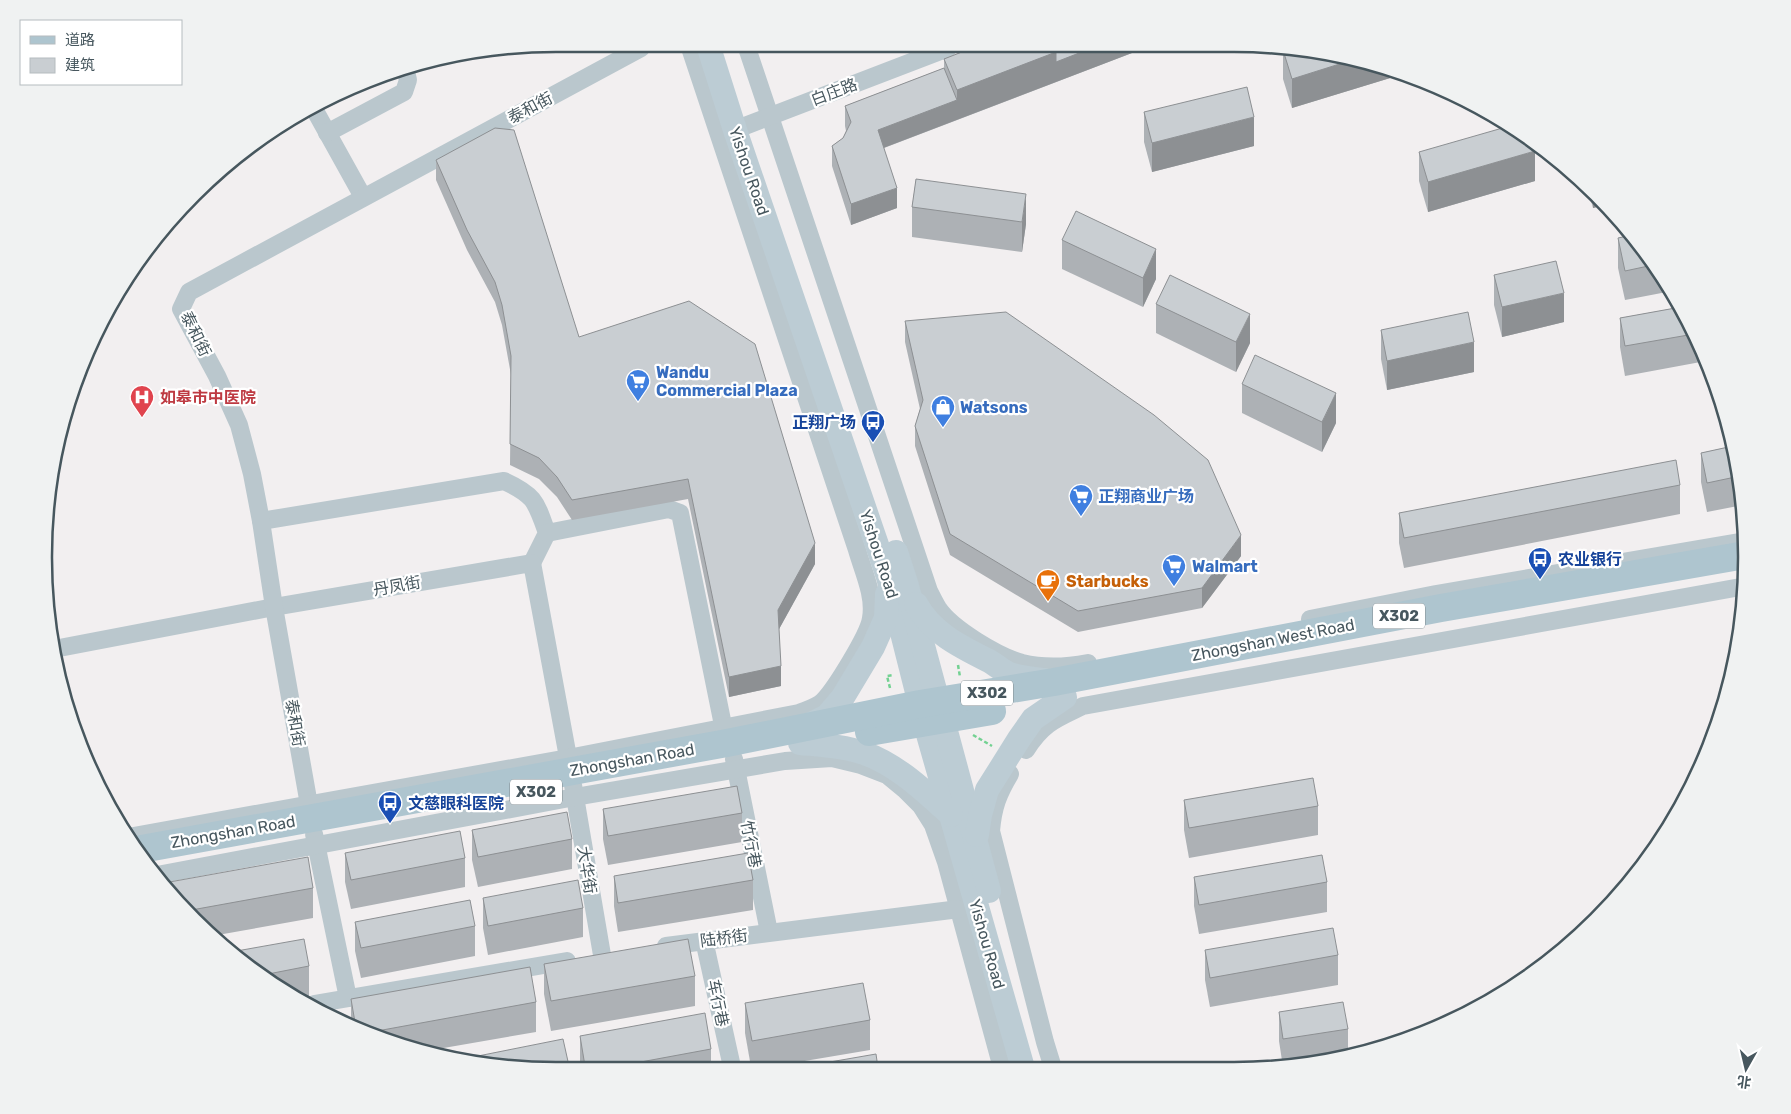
<svg xmlns="http://www.w3.org/2000/svg" width="1791" height="1114" viewBox="0 0 1791 1114" font-family="Rubik,'Noto Sans SC',sans-serif">
  <style>
    .lines { fill: none; stroke-linecap: round; stroke-linejoin: round }
    .path { stroke: #73d192; stroke-width: 2.5; stroke-dasharray: 4 2.5; stroke-linecap: butt }
    .minor { stroke: #bac7cd; stroke-width: 18 }
    .secondary { stroke: #bcccd4; stroke-width: 24 }
    .primary { stroke: #aec5cf; stroke-width: 28 }
    .wall { fill: #adb1b5 }
    .shaded-wall { fill: #8d9093 }
    .building { fill: #c9ced2; stroke: #8d9093 }
    .labels { text-anchor: middle; dominant-baseline: central; stroke-width: 4.5; stroke-linejoin: round; paint-order: stroke }
    .shield { fill: #fff; stroke: #7e898e; stroke-width: 1 }
    .shield-label { font-size: 15px; font-weight: bold; fill: #47575e }
    .street-label { font-size: 16px; fill: #47575e; stroke: #fff }
    .shop-label { font-size: 16px; font-weight: bold; fill: #366cbe; stroke: #fff; text-anchor: start }
    .health-label { font-size: 16px; font-weight: bold; fill: #be3a42; stroke: #fff; text-anchor: start }
    .transit-label { font-size: 16px; font-weight: bold; fill: #164399; stroke: #fff; text-anchor: start }
    .food-label { font-size: 16px; font-weight: bold; fill: #c56008; stroke: #fff; text-anchor: start }
    .rim { fill: none; stroke: #47575e; stroke-width: 2.5 }
  </style>
  <rect width="100%" height="100%" fill="#f2eff0"/>
  <g class="lines">
    <g class="path">
      <polyline points="958,665 960,677"/>
      <polyline points="890,688 887,676 894,675"/>
      <polyline points="973,735 992,746"/>
    </g>
    <g class="minor">
      <path d="M747 48 929 591C932 597 935 603 938 608 952 629 998 656 1022 663 1043 668 1067 667 1088 663"/>
      <polyline points="313,107 363,197"/>
      <polyline points="327,133 404,92 408,80 405,68"/>
      <polyline points="724,134 948,48"/>
      <path d="M261 521 504 481C535 495 536 502 547 533L532 563"/>
      <polyline points="547,533 669,509 680,513 726,740"/>
      <polyline points="1310,619 1436,594 1745,541"/>
      <polyline points="54,649 274,607 532,563 570,768"/>
      <path d="M1026 750C1043 723 1056 719 1083 706L1746 586"/>
      <polyline points="734,759 769,932"/>
      <path d="M1010 774C998 794 993 807 991 831L1045 1042 1053 1068"/>
      <polyline points="573,785 602,955"/>
      <polyline points="311,816 274,607 261,521 252,474 239,425 217,376 181,309 189,292 641,48"/>
      <polyline points="314,834 348,998"/>
      <path d="M128 837 568 758 799 713C806 710 817 707 823 701 835 689 869 634 871 618 875 596 863 571 857 550L690 48"/>
      <polyline points="157,875 575,797 785,761 832,758 861,765 887,775 904,789 921,806 933,825 946,862 1002,1068"/>
      <polyline points="704,940 732,1067"/>
      <polyline points="666,946 959,909"/>
      <polyline points="314,1004 567,961"/>
    </g>
    <g class="secondary">
      <polyline points="709,48 735,130 888,577 925,724 1023,1068"/>
      <polyline points="896,552 907,586 989,891"/>
      <path d="M916 604C931 632 959 646 987 660 996 664 1004 673 1013 675 1023 678 1034 679 1044 680"/>
      <polyline points="809,725 827,716 843,697 873,647 886,618 887,594"/>
      <path d="M800 743C821 745 844 746 864 753 898 765 925 792 951 815"/>
      <polyline points="977,835 980,815 987,790 1019,739 1033,719 1065,697"/>
    </g>
    <g class="primary">
      <polyline points="869,732 992,711"/>
      <polyline points="136,850 727,743 920,704 1054,682 1441,608 1745,555"/>
    </g>
  </g>
  <g class="wall">
    <polygon points="972,48 1145,48 884,148 897,208 851,225 832,166 832,146 843,138 846,131 845,126 845,106 944,68 944,59"/>
    <polygon points="1301,48 1400,75 1292,108 1283,79 1283,50"/>
    <polygon points="1144,112 1254,146 1152,172 1144,142"/>
    <polygon points="1419,152 1535,181 1428,212 1419,181"/>
    <polygon points="436,160 579,337 815,564 779,629 781,686 729,697 688,499 572,520 557,497 539,479 510,465 511,375 502,325 495,302 467,250 436,180"/>
    <polygon points="916,179 1026,224 1022,252 912,237 912,207"/>
    <polygon points="1587,187 1605,205 1593,208"/>
    <polygon points="1632,235 1672,291 1625,300 1618,268 1618,238"/>
    <polygon points="1062,240 1156,279 1143,307 1062,269"/>
    <polygon points="1494,275 1564,322 1502,337 1494,305"/>
    <polygon points="1156,304 1250,343 1236,372 1156,333"/>
    <polygon points="1681,307 1706,361 1625,376 1620,347 1620,318"/>
    <polygon points="905,321 1241,556 1202,608 1078,632 950,555 915,446 915,426 920,409 905,342"/>
    <polygon points="1381,330 1474,372 1387,390 1381,359"/>
    <polygon points="1242,384 1336,423 1322,452 1242,413"/>
    <polygon points="1733,446 1743,490 1743,505 1707,512 1701,482 1701,453"/>
    <polygon points="1680,485 1680,514 1404,568 1399,543 1399,513"/>
    <polygon points="1184,800 1318,806 1318,835 1189,858 1184,830"/>
    <polygon points="603,809 742,813 742,842 608,865 603,839"/>
    <polygon points="472,830 572,839 572,869 478,887 472,860"/>
    <polygon points="345,853 465,858 465,887 351,909 345,882"/>
    <polygon points="614,876 753,880 753,910 618,932 614,906"/>
    <polygon points="1194,877 1327,882 1327,912 1199,934 1194,906"/>
    <polygon points="164,883 313,888 313,918 212,936 194,920"/>
    <polygon points="483,898 583,908 583,937 488,955 483,928"/>
    <polygon points="355,922 475,926 475,956 361,978 355,951"/>
    <polygon points="1205,950 1338,955 1338,985 1210,1007 1205,980"/>
    <polygon points="245,964 309,966 309,996 301,997"/>
    <polygon points="544,964 695,976 695,1006 551,1031 544,994"/>
    <polygon points="351,999 536,1002 536,1032 432,1050 361,1031 351,1025"/>
    <polygon points="745,1003 870,1020 870,1050 769,1067 751,1067 745,1033"/>
    <polygon points="1279,1012 1348,1029 1348,1056 1283,1067 1279,1041"/>
    <polygon points="580,1036 711,1049 711,1067 580,1066"/>
  </g>
  <g class="shaded-wall">
    <polygon points="1092,48 1145,48 878,150 878,130 957,100 957,90 1056,52"/>
    <polygon points="1349,61 1400,75 1292,108 1292,79"/>
    <polygon points="1254,117 1254,146 1152,172 1152,143"/>
    <polygon points="1535,151 1535,181 1428,212 1428,182"/>
    <polygon points="897,188 897,208 851,225 851,204"/>
    <polygon points="1026,194 1026,224 1022,252 1022,222"/>
    <polygon points="1593,194 1605,205 1593,208"/>
    <polygon points="1156,249 1156,279 1143,307 1143,278"/>
    <polygon points="1564,293 1564,322 1502,337 1502,307"/>
    <polygon points="1250,314 1250,343 1236,372 1236,342"/>
    <polygon points="1474,342 1474,372 1387,390 1387,361"/>
    <polygon points="1336,393 1336,423 1322,452 1322,422"/>
    <polygon points="1241,535 1241,556 1202,608 1202,588"/>
    <polygon points="815,543 815,564 778,631 778,610"/>
    <polygon points="781,666 781,686 729,697 729,677"/>
  </g>
  <g class="building">
    <polygon points="972,48 1055,48 1056,52 957,90 944,59"/>
    <polygon points="1055,48 1092,48 1056,62 1056,52"/>
    <polygon points="1288,48 1301,48 1349,61 1292,79 1283,50"/>
    <polygon points="944,68 957,100 878,130 897,188 851,204 832,146 843,138 851,122 845,106"/>
    <polygon points="1247,87 1254,117 1152,143 1144,112"/>
    <polygon points="1506,127 1532,141 1535,151 1428,182 1419,152"/>
    <polygon points="495,128 514,130 579,337 689,301 755,344 815,543 778,610 781,666 729,677 688,479 572,500 557,477 539,458 510,444 511,356 502,305 495,282 467,230 436,160"/>
    <polygon points="916,179 1026,194 1022,222 912,207"/>
    <polygon points="1076,211 1156,249 1143,278 1062,240"/>
    <polygon points="1632,235 1653,265 1625,271 1618,238"/>
    <polygon points="1556,261 1564,293 1502,307 1494,275"/>
    <polygon points="1170,275 1250,314 1236,342 1156,304"/>
    <polygon points="1681,307 1694,334 1625,346 1620,318"/>
    <polygon points="1006,312 1154,415 1208,460 1241,535 1202,588 1078,611 950,534 915,426 923,400 905,321"/>
    <polygon points="1468,312 1474,342 1387,361 1381,330"/>
    <polygon points="1255,355 1336,393 1322,422 1242,384"/>
    <polygon points="1733,446 1740,476 1707,483 1701,453"/>
    <polygon points="1676,460 1680,485 1404,538 1399,513"/>
    <polygon points="1313,778 1318,806 1189,828 1184,800"/>
    <polygon points="737,786 742,813 608,836 603,809"/>
    <polygon points="567,812 572,839 478,857 472,830"/>
    <polygon points="460,831 465,858 351,880 345,853"/>
    <polygon points="748,853 753,880 618,903 614,876"/>
    <polygon points="1322,855 1327,882 1199,905 1194,877"/>
    <polygon points="308,857 313,888 186,911 164,883"/>
    <polygon points="578,880 583,908 488,926 483,898"/>
    <polygon points="470,900 475,926 361,948 355,922"/>
    <polygon points="1333,928 1338,955 1210,978 1205,950"/>
    <polygon points="304,939 309,966 263,975 245,964 231,952"/>
    <polygon points="688,939 695,976 551,1001 544,964"/>
    <polygon points="530,967 536,1002 366,1033 361,1031 356,1028 351,999"/>
    <polygon points="863,983 870,1020 752,1041 745,1003"/>
    <polygon points="1343,1002 1348,1029 1283,1039 1279,1012"/>
    <polygon points="318,1003 319,1007 313,1004"/>
    <polygon points="705,1013 711,1049 619,1066 585,1066 580,1036"/>
    <polygon points="563,1039 569,1066 490,1066 463,1059"/>
    <polygon points="876,1054 878,1068 801,1067"/>
  </g>
  <defs>
    <g id="supermarket-pin" transform="scale(1.25)"><path d="M0 17L-7.5 6A9.5 9.5 0 1 1 7.5 6Z" fill="#3f7fe0" stroke="#fff"/><path d="M-6-5.5h2.5l.6 2H6L4.5 2H-2.5L-4.4-4H-6ZM-1.5 3.2a1.3 1.3 0 1 0 .1 0ZM3 3.2a1.3 1.3 0 1 0 .1 0Z" fill="#fff"/></g>
    <g id="hospital-pin" transform="scale(1.25)"><path d="M0 17L-7.5 6A9.5 9.5 0 1 1 7.5 6Z" fill="#e0444e" stroke="#fff"/><path d="M-5-5h3v3.5h4V-5h3V5h-3V1.5h-4V5h-3Z" fill="#fff"/></g>
    <g id="shop-pin" transform="scale(1.25)"><path d="M0 17L-7.5 6A9.5 9.5 0 1 1 7.5 6Z" fill="#3f7fe0" stroke="#fff"/><path d="M-5-2.5h2.3a2.7 3.5 0 0 1 5.4 0H5L5.5 6h-11ZM-1.5-2.5h3a1.5 2.3 0 0 0-3 0Z" fill="#fff"/></g>
    <g id="bus-pin" transform="scale(1.25)"><path d="M0 17L-7.5 6A9.5 9.5 0 1 1 7.5 6Z" fill="#1a4fb4" stroke="#fff"/><path d="M-5-6H5V4H4V6H2V4H-2V6H-4V4H-5ZM-3.5-4V0h7V-4ZM-3.5 1.2v1.5H-2V1.2ZM2 1.2v1.5H3.5V1.2Z" fill="#fff"/></g>
    <g id="cafe-pin" transform="scale(1.25)"><path d="M0 17L-7.5 6A9.5 9.5 0 1 1 7.5 6Z" fill="#e8710a" stroke="#fff"/><path d="M-5.5-4.5H6V0H3Q3 3.5 0 3.5H-2.5Q-5.5 3.5-5.5 0ZM3-3.2v2h1.7v-2ZM-6 4.5H4V6H-6Z" fill="#fff"/></g>
  </defs>
  <g fill-rule="evenodd">
    <use href="#supermarket-pin" x="638" y="381"/>
    <use href="#hospital-pin" x="142" y="397"/>
    <use href="#shop-pin" x="943" y="407"/>
    <use href="#bus-pin" x="873" y="422"/>
    <use href="#supermarket-pin" x="1081" y="496"/>
    <use href="#bus-pin" x="1540" y="559"/>
    <use href="#supermarket-pin" x="1174" y="566"/>
    <use href="#cafe-pin" x="1048" y="581"/>
    <use href="#bus-pin" x="390" y="803"/>
  </g>
  <g class="labels">
    <g class="shield">
      <rect x="1373" y="603.5" width="52" height="25" rx="4"/>
      <rect x="961" y="680.5" width="52" height="25" rx="4"/>
      <rect x="510" y="779.5" width="52" height="25" rx="4"/>
    </g>
    <g class="shield-label">
      <text x="1399" y="616">X302</text>
      <text x="987" y="693">X302</text>
      <text x="536" y="792">X302</text>
    </g>
    <g class="street-label">
      <text transform="translate(834 92) rotate(-21)">白庄路</text>
      <text transform="translate(530 108) rotate(-28)">泰和街</text>
      <text transform="translate(749 171) rotate(71)">Yishou Road</text>
      <text transform="translate(196 334) rotate(64)">泰和街</text>
      <text transform="translate(879 554) rotate(72)">Yishou Road</text>
      <text transform="translate(397 586) rotate(-10)">丹凤街</text>
      <text transform="translate(1273 640) rotate(-11)">Zhongshan West Road</text>
      <text transform="translate(295 723) rotate(80)">泰和街</text>
      <text transform="translate(632 760) rotate(-10)">Zhongshan Road</text>
      <text transform="translate(233 832) rotate(-10)">Zhongshan Road</text>
      <text transform="translate(751 844) rotate(79)">竹行巷</text>
      <text transform="translate(587 870) rotate(81)">大华街</text>
      <text transform="translate(724 938) rotate(-7)">陆桥街</text>
      <text transform="translate(987 944) rotate(74)">Yishou Road</text>
      <text transform="translate(718 1003) rotate(78)">车行巷</text>
    </g>
    <g class="shop-label">
      <text x="656" y="372">Wandu<tspan x="656" dy="18">Commercial Plaza</tspan></text>
      <text x="960" y="407">Watsons</text>
      <text x="1098" y="496">正翔商业广场</text>
      <text x="1192" y="566">Walmart</text>
    </g>
    <g class="health-label">
      <text x="160" y="397">如皋市中医院</text>
    </g>
    <g class="transit-label">
      <text x="856" y="422" text-anchor="end">正翔广场</text>
      <text x="1558" y="559">农业银行</text>
      <text x="408" y="803">文慈眼科医院</text>
    </g>
    <g class="food-label">
      <text x="1066" y="581">Starbucks</text>
    </g>
  </g>
  <path d="M0 0H1791V1114H0ZM556 52H1234A504 504 0 0 1 1738 556V558A504 504 0 0 1 1234 1062H556A504 504 0 0 1 52 558V556A504 504 0 0 1 556 52Z" fill="#f0f2f2" fill-rule="evenodd"/>
  <path class="rim" d="M556 52H1234A504 504 0 0 1 1738 556V558A504 504 0 0 1 1234 1062H556A504 504 0 0 1 52 558V556A504 504 0 0 1 556 52Z"/>
  <rect x="20" y="20" width="162" height="65" fill="#ffffff" stroke="#b5bcbf"/>
  <rect x="30" y="36" width="25" height="8" fill="#aec5cf" stroke="#b5bcbf"/>
  <text x="65" y="45" font-size="15" fill="#47575e">道路</text>
  <rect x="30" y="58" width="25" height="15" fill="#c9ced2" stroke="#b5bcbf"/>
  <text x="65" y="70" font-size="15" fill="#47575e">建筑</text>
  <g transform="translate(1746 1069) rotate(188)" stroke="#ffffff" stroke-width="4" paint-order="stroke">
  <path d="M0-4L9 19L0 12L-9 19Z" fill="#47575e"/>
  <text y="-8" font-size="14" font-weight="bold" text-anchor="middle" fill="#47575e">北</text>
  </g>
</svg>
